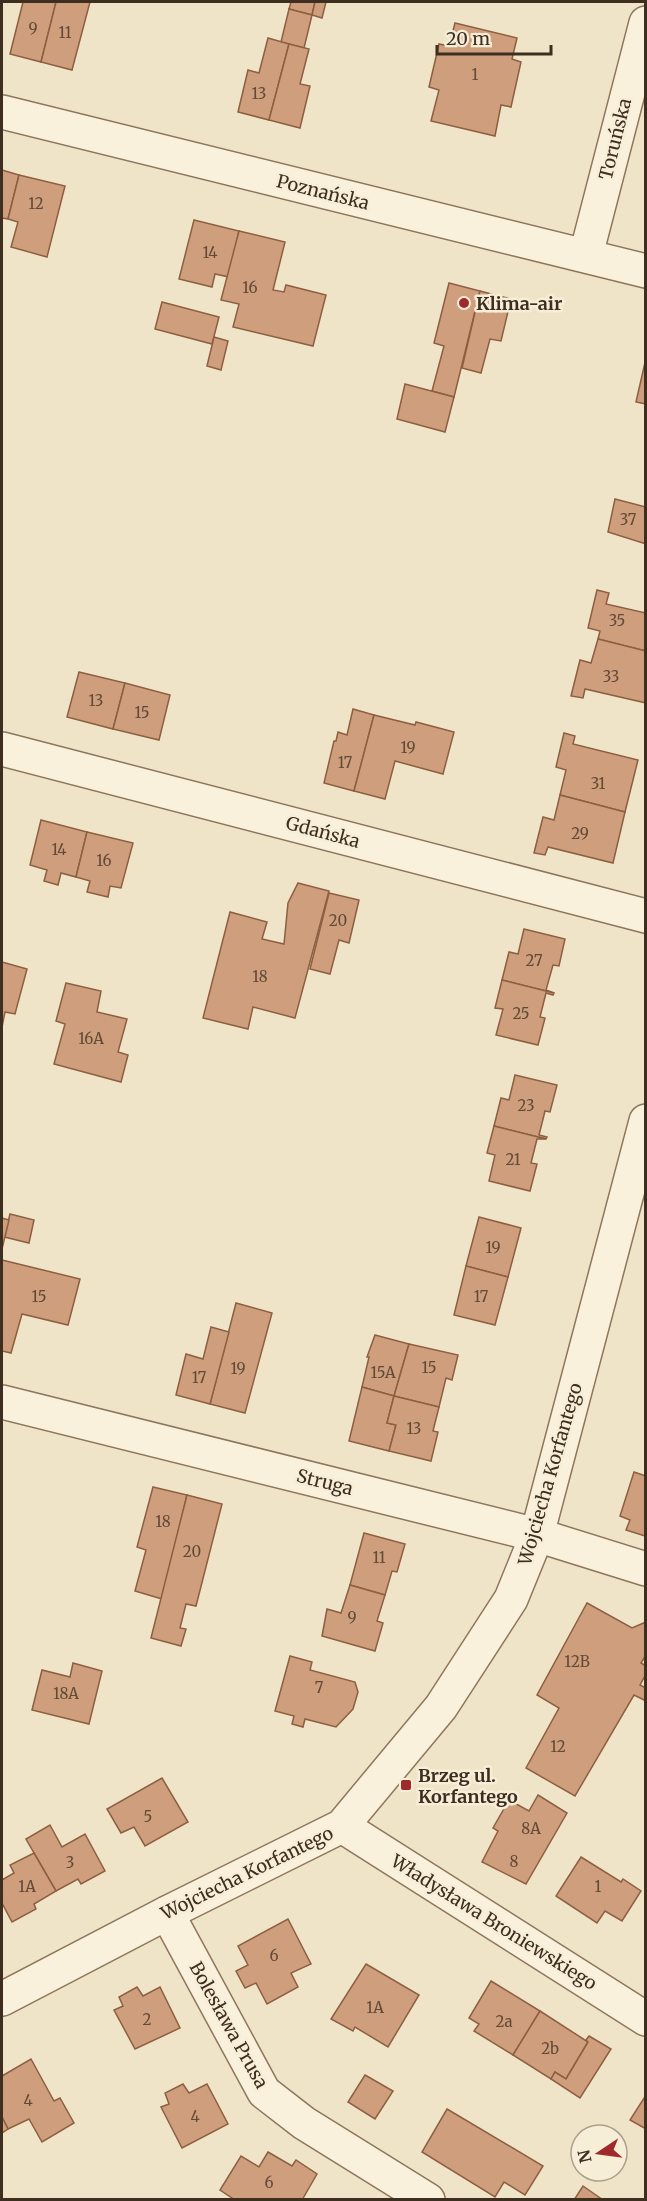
<svg xmlns="http://www.w3.org/2000/svg" width="647" height="2201" viewBox="0 0 647 2201" font-family="Merriweather,serif">
  <style>
    .building { fill: #cf9f7d; stroke: #8d5f41; stroke-width: 1.5 }
    .lines { fill: none; stroke-linecap: round; stroke-linejoin: round }
    .minor-casing { stroke: #8d765c; stroke-width: 36 }
    .minor { stroke: #faf1dc; stroke-width: 33 }
    .poi-dot { fill: #9e2a2b; stroke: #f7eed8; stroke-width: 2 }
    .labels { text-anchor: middle; dominant-baseline: central; stroke-width: 5; stroke-linejoin: round; paint-order: stroke }
    .number-label { font-size: 15px; fill: #624a37 }
    .street-label { font-size: 18px; fill: #3d2e20; stroke: #f7eed8 }
    .poi-label { font-size: 18px; font-weight: bold; fill: #3d2e20; stroke: #f7eed8; text-anchor: start }
  </style>
  <rect width="100%" height="100%" fill="#f0e4c8"/>
  <g class="building">
    <polygon points="23,2 56,2 41,62 10,54"/>
    <polygon points="56,2 90,2 72,70 41,62"/>
    <polygon points="291,2 315,2 312,15 289,9"/>
    <polygon points="315,2 326,2 322,18 312,15"/>
    <polygon points="289,9 312,15 304,48 281,42"/>
    <polygon points="455,23 517,38 512,59 521,62 511,107 501,105 495,136 431,121 439,90 429,87 439,44 449,46"/>
    <polygon points="268,38 289,44 269,120 238,112 248,70 259,73"/>
    <polygon points="289,44 309,49 300,84 310,86 300,128 269,120"/>
    <polygon points="2,170 19,175 8,219 2,218"/>
    <polygon points="19,175 65,186 47,257 11,247 18,222 8,219"/>
    <polygon points="194,220 239,231 229,277 215,274 212,287 179,279"/>
    <polygon points="239,231 285,242 273,290 284,292 286,285 326,295 313,346 233,327 239,304 221,300"/>
    <polygon points="449,283 480,291 454,397 432,391 444,346 434,343"/>
    <polygon points="480,291 511,299 501,341 490,339 481,373 462,368"/>
    <polygon points="162,302 219,317 212,344 155,329"/>
    <polygon points="214,337 228,341 221,370 207,366"/>
    <polygon points="646,358 646,404 636,402"/>
    <polygon points="405,384 454,397 445,432 397,419"/>
    <polygon points="615,499 646,507 646,544 608,532"/>
    <polygon points="597,590 609,593 606,604 646,613 646,651 598,639 600,631 588,628"/>
    <polygon points="598,639 646,651 646,703 585,689 583,698 571,696 580,660 591,663"/>
    <polygon points="79,672 125,683 113,729 67,717"/>
    <polygon points="125,683 170,695 159,740 113,729"/>
    <polygon points="353,709 374,715 354,791 324,783 334,741 336,741 338,732 347,735"/>
    <polygon points="374,715 415,725 416,722 454,732 443,774 395,761 385,799 354,791"/>
    <polygon points="564,733 575,736 573,744 638,760 625,812 560,795 566,770 556,767"/>
    <polygon points="560,795 625,812 613,863 548,847 545,855 534,853 543,817 554,820"/>
    <polygon points="41,820 87,832 76,877 61,873 58,885 44,881 47,870 30,865"/>
    <polygon points="87,832 133,843 121,888 110,886 108,897 87,892 90,881 76,877"/>
    <polygon points="298,883 329,891 295,1018 253,1007 248,1029 203,1018 230,912 267,922 262,939 284,944 288,903"/>
    <polygon points="329,893 359,900 349,943 339,940 330,974 310,969"/>
    <polygon points="524,929 565,939 559,966 553,965 546,990 554,993 502,980 509,952 518,954"/>
    <polygon points="2,962 27,969 15,1014 5,1012 2,1027"/>
    <polygon points="502,980 554,993 553,995 546,993 540,1017 545,1018 538,1045 496,1035 503,1009 495,1008"/>
    <polygon points="66,983 101,991 97,1012 127,1019 118,1052 128,1055 121,1082 54,1064 65,1024 56,1021"/>
    <polygon points="515,1075 557,1085 550,1112 545,1111 539,1135 547,1137 546,1139 494,1126 501,1098 509,1100"/>
    <polygon points="494,1126 546,1139 537,1139 531,1163 537,1164 530,1191 489,1181 495,1155 487,1153"/>
    <polygon points="10,1214 34,1220 29,1243 4,1237"/>
    <polygon points="479,1217 521,1228 508,1277 466,1266"/>
    <polygon points="2,1218 9,1220 2,1249"/>
    <polygon points="2,1260 80,1279 68,1325 22,1314 11,1353 2,1351"/>
    <polygon points="466,1266 508,1277 495,1325 454,1315"/>
    <polygon points="236,1303 272,1313 245,1413 210,1404"/>
    <polygon points="211,1327 229,1332 210,1404 176,1395 186,1354 203,1359"/>
    <polygon points="375,1335 409,1344 394,1396 362,1387 369,1357 367,1357"/>
    <polygon points="409,1344 458,1355 452,1380 446,1378 439,1407 394,1396"/>
    <polygon points="362,1387 394,1396 387,1423 396,1425 389,1451 349,1441"/>
    <polygon points="394,1396 439,1407 433,1431 438,1432 431,1461 389,1451 396,1425 387,1423"/>
    <polygon points="634,1472 646,1476 645,1536 626,1530 630,1520 620,1516"/>
    <polygon points="153,1487 187,1495 162,1599 135,1591 146,1550 137,1547"/>
    <polygon points="187,1495 222,1504 196,1606 186,1604 180,1628 186,1629 181,1646 151,1638"/>
    <polygon points="364,1533 405,1544 397,1572 392,1571 385,1595 350,1585"/>
    <polygon points="350,1585 385,1595 377,1621 383,1623 375,1651 322,1636 327,1609 341,1613"/>
    <polygon points="587,1603 632,1628 646,1622 646,1655 641,1663 646,1666 646,1674 640,1685 646,1688 646,1701 634,1695 575,1796 526,1768 559,1708 537,1695"/>
    <polygon points="290,1656 312,1662 310,1670 355,1682 358,1692 353,1709 336,1727 305,1719 303,1727 292,1724 294,1716 275,1711"/>
    <polygon points="73,1663 102,1671 89,1724 32,1710 42,1670 70,1677"/>
    <polygon points="162,1778 188,1822 145,1846 134,1827 121,1833 107,1809"/>
    <polygon points="538,1795 567,1813 526,1884 482,1862 498,1831 493,1828 509,1800 529,1811"/>
    <polygon points="50,1825 62,1847 85,1834 105,1871 81,1884 78,1879 56,1891 26,1839"/>
    <polygon points="34,1853 56,1891 34,1904 36,1909 12,1922 2,1903 2,1880 14,1873 10,1865"/>
    <polygon points="581,1857 621,1882 623,1879 641,1891 622,1921 605,1911 597,1923 556,1896"/>
    <polygon points="288,1919 311,1964 291,1973 298,1987 267,2004 256,1983 245,1988 236,1971 248,1965 238,1946"/>
    <polygon points="366,1964 419,1995 388,2047 355,2027 353,2031 331,2019"/>
    <polygon points="491,1981 540,2011 513,2055 474,2031 479,2024 469,2018"/>
    <polygon points="137,1987 143,1996 160,1987 180,2028 135,2049 114,2010 123,2006 119,1997"/>
    <polygon points="540,2011 588,2042 566,2079 555,2072 551,2079 513,2055"/>
    <polygon points="589,2036 611,2049 580,2098 551,2079 555,2072 566,2079 588,2042 586,2040"/>
    <polygon points="31,2059 54,2101 60,2098 74,2123 42,2142 29,2119 8,2129 2,2117 2,2076"/>
    <polygon points="365,2075 393,2091 375,2119 348,2102"/>
    <polygon points="183,2084 189,2093 207,2084 228,2124 182,2148 161,2107 169,2104 165,2093"/>
    <polygon points="646,2095 646,2129 630,2120"/>
    <polygon points="447,2109 543,2166 525,2195 504,2182 495,2197 422,2152"/>
    <polygon points="2,2117 8,2129 2,2133"/>
    <polygon points="268,2152 292,2166 296,2160 317,2174 302,2200 235,2200 220,2190 241,2156 259,2167"/>
    <polygon points="583,2186 603,2200 574,2200"/>
  </g>
  <g class="lines">
    <g class="minor-casing">
      <g id="minor">
        <polyline points="2,112 646,271"/>
        <polyline points="586,255 646,23"/>
        <polyline points="2,749 646,916"/>
        <polyline points="2,1402 537,1535 646,1569"/>
        <polyline points="342,1826 646,2019"/>
        <polyline points="167,1913 264,2092 304,2123 428,2200"/>
        <polyline points="2,1999 167,1913 342,1826 441,1707 511,1599 537,1535 646,1121"/>
      </g>
    </g>
    <use href="#minor" class="minor"/>
  </g>
  <g class="poi-dot">
    <circle cx="464" cy="303" r="6"/>
    <rect x="400" y="1779" width="12" height="12" rx="3"/>
  </g>
  <g class="labels">
    <g class="number-label">
      <text x="33" y="28">9</text>
      <text x="65" y="32">11</text>
      <text x="475" y="74">1</text>
      <text x="259" y="93">13</text>
      <text x="36" y="203">12</text>
      <text x="210" y="252">14</text>
      <text x="250" y="287">16</text>
      <text x="628" y="519">37</text>
      <text x="617" y="620">35</text>
      <text x="611" y="676">33</text>
      <text x="96" y="700">13</text>
      <text x="142" y="712">15</text>
      <text x="408" y="747">19</text>
      <text x="345" y="762">17</text>
      <text x="598" y="783">31</text>
      <text x="580" y="833">29</text>
      <text x="59" y="849">14</text>
      <text x="104" y="860">16</text>
      <text x="338" y="920">20</text>
      <text x="534" y="960">27</text>
      <text x="260" y="976">18</text>
      <text x="521" y="1013">25</text>
      <text x="91" y="1038">16A</text>
      <text x="526" y="1105">23</text>
      <text x="513" y="1159">21</text>
      <text x="493" y="1247">19</text>
      <text x="39" y="1296">15</text>
      <text x="481" y="1296">17</text>
      <text x="429" y="1367">15</text>
      <text x="238" y="1368">19</text>
      <text x="383" y="1372">15A</text>
      <text x="199" y="1377">17</text>
      <text x="414" y="1428">13</text>
      <text x="163" y="1521">18</text>
      <text x="192" y="1551">20</text>
      <text x="379" y="1557">11</text>
      <text x="352" y="1617">9</text>
      <text x="577" y="1661">12B</text>
      <text x="319" y="1687">7</text>
      <text x="66" y="1693">18A</text>
      <text x="558" y="1746">12</text>
      <text x="148" y="1816">5</text>
      <text x="531" y="1828">8A</text>
      <text x="514" y="1861">8</text>
      <text x="70" y="1862">3</text>
      <text x="27" y="1886">1A</text>
      <text x="598" y="1886">1</text>
      <text x="274" y="1955">6</text>
      <text x="375" y="2007">1A</text>
      <text x="147" y="2019">2</text>
      <text x="504" y="2021">2a</text>
      <text x="550" y="2048">2b</text>
      <text x="28" y="2100">4</text>
      <text x="195" y="2116">4</text>
      <text x="269" y="2182">6</text>
    </g>
    <g class="street-label">
      <text transform="translate(615 139) rotate(-76)">Toruńska</text>
      <text transform="translate(323 192) rotate(14)">Poznańska</text>
      <text transform="translate(323 832) rotate(15)">Gdańska</text>
      <text transform="translate(550 1474) rotate(-74)">Wojciecha Korfantego</text>
      <text transform="translate(325 1482) rotate(14)">Struga</text>
      <text transform="translate(247 1873) rotate(-26)">Wojciecha Korfantego</text>
      <text transform="translate(494 1922) rotate(32)">Władysława Broniewskiego</text>
      <text transform="translate(229 2025) rotate(61)">Bolesława Prusa</text>
    </g>
    <g class="poi-label">
      <text x="476" y="303">Klima-air</text>
      <text x="418" y="1775">Brzeg ul.<tspan x="418" dy="21">Korfantego</tspan></text>
    </g>
  </g>
  <rect width="647" height="2201" fill="none" stroke="#3d2e20" stroke-width="6"/>
  <g transform="translate(599 2153) rotate(257)"><circle r="28" fill="#f7eed8" stroke="#ada18e" stroke-width="1.5"/>
  <path d="M0-4.5L10 22L0 15L-10 22Z" fill="#9e2a2b"/>
  <text y="-9" font-size="16" font-weight="bold" text-anchor="middle" fill="#3d2e20">N</text>
  </g>
  <path d="M437 45v9h114v-9" fill="none" stroke="#3d2e20" stroke-width="3"/>
  <text x="446" y="45" font-size="18" fill="#3d2e20" stroke="#f7eed8" stroke-width="4.5" paint-order="stroke">20 m</text>
</svg>
